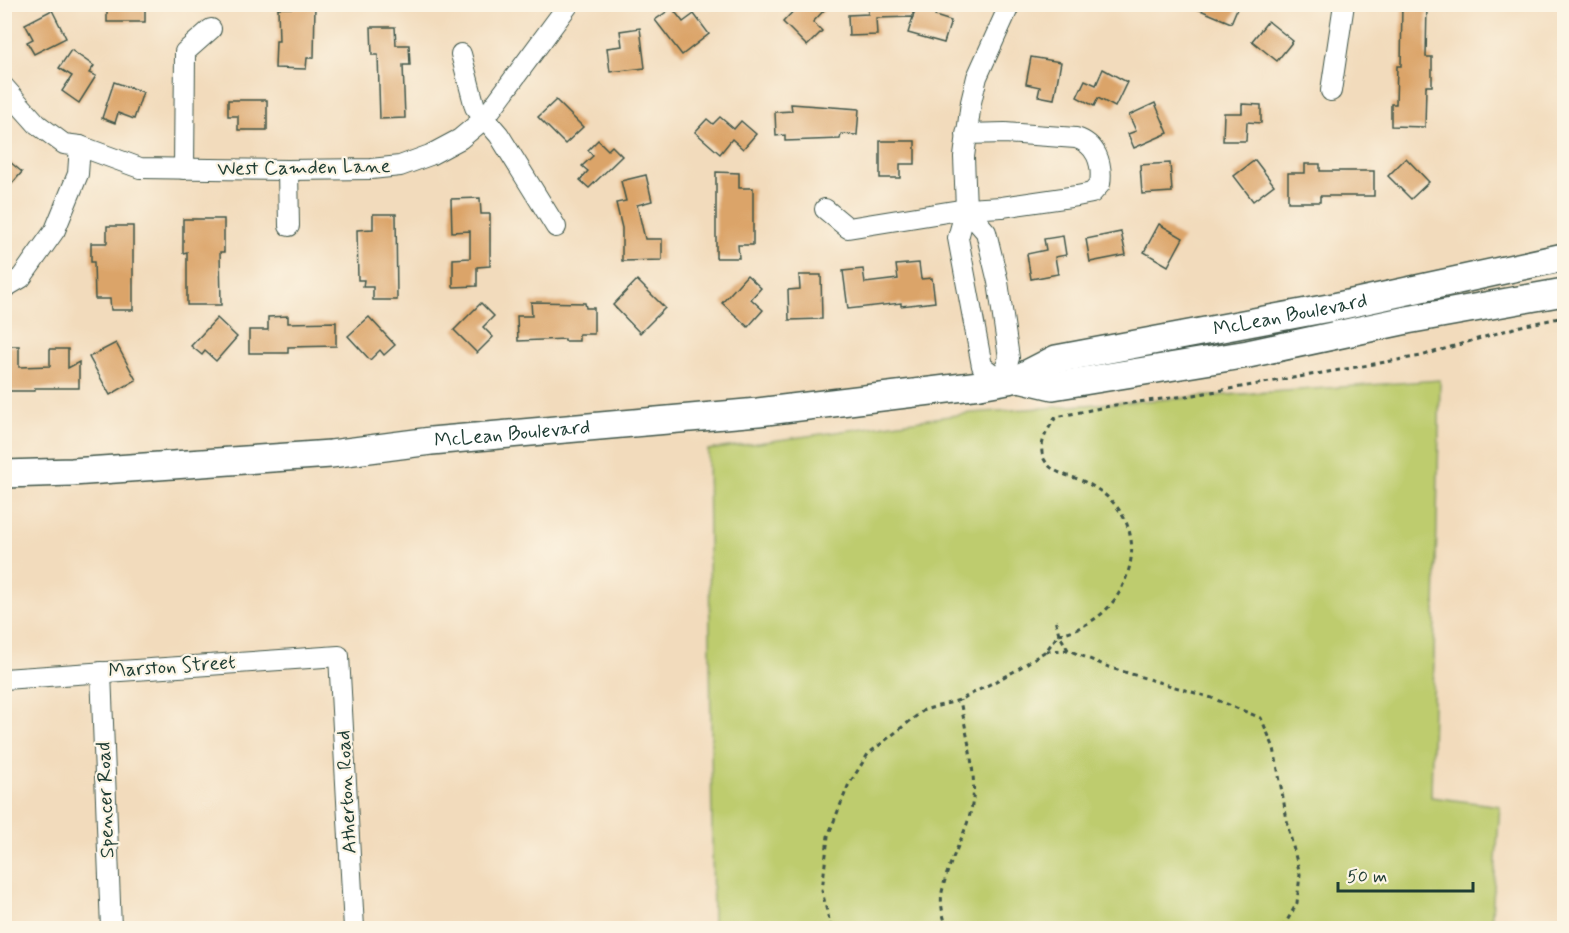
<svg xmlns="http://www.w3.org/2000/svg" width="1569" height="933" viewBox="0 0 1569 933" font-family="Mynerve,sans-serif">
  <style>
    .green { fill: #becc6e; stroke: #6e8451; stroke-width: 1.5 }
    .building { fill: #dba469 }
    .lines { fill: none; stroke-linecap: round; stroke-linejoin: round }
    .street-casing { stroke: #3f5548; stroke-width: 22 }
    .secondary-casing { stroke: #3f5548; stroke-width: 30 }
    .path { stroke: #3f5548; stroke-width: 3; stroke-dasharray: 4.5 4.5; stroke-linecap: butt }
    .street { stroke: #fff; stroke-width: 20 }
    .secondary { stroke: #fff; stroke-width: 27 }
    .labels { text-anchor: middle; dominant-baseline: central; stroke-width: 4.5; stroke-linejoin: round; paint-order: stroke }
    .street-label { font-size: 20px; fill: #1f3d34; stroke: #fcf5e5 }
  </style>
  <rect width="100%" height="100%" fill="#fcf5e5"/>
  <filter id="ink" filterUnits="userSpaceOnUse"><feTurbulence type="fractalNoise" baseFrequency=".0167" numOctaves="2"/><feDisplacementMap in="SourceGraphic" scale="12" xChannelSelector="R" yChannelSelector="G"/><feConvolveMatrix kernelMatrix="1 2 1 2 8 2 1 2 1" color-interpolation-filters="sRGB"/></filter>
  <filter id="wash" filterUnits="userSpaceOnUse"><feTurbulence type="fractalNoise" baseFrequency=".008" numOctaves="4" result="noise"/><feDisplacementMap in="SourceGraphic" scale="24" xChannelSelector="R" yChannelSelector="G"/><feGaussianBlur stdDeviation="1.35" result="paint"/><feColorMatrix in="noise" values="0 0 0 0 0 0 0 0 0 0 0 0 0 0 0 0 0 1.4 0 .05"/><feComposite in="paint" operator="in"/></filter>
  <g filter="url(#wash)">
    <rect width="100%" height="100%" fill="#f2dbbc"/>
    <polygon class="green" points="1440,380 1431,797 1500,806 1491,928 713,928 708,450 971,413"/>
    <g id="blocks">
      <g class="building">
        <rect x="107" y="4" width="38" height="18"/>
        <polygon points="294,4 315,4 314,58 307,58 306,69 275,68 276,41 279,41 278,8 294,8"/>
        <polygon points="800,4 830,4 813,22 822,31 807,46 783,22"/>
        <polygon points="868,4 913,4 913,16 916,7 936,13 935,16 951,21 944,43 908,33 913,17 876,18 877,35 849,36 848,15 868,14"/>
        <polygon points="1186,4 1239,4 1231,23"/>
        <polygon points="1402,4 1427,4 1426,57 1432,57 1432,86 1426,86 1425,127 1391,126 1391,104 1396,104 1397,66 1401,66"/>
        <polygon points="672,8 683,22 694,14 709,34 682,55 655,20"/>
        <polygon points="52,10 66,38 34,54 27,42 33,39 25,24"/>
        <polygon points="1268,21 1293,41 1277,61 1252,41"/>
        <polygon points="371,27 395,27 396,45 409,45 410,65 403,65 405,118 380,119 378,55 372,55"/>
        <polygon points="640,28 645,68 610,72 607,48 622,46 620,31"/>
        <polygon points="71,50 94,66 89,73 96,76 79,103 62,91 72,76 59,68"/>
        <polygon points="1031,57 1061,62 1054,99 1038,96 1040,87 1026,84"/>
        <polygon points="1103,69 1127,82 1115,107 1098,98 1094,106 1077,97 1085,80 1096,85"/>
        <polygon points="114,82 143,92 134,119 118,113 115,123 102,118"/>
        <polygon points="228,100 267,100 267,130 238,130 238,116 228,116"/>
        <polygon points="556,100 583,127 565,144 538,117"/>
        <polygon points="1155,103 1168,133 1134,148 1128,134 1136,131 1129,115"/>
        <polygon points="791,104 859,109 857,135 841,134 840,139 785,141 785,135 776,136 775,112 792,111"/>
        <polygon points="1242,104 1261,105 1261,123 1247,122 1246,141 1223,141 1224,113 1242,113"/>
        <polygon points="720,117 734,129 741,121 756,134 743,149 732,139 720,154 695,132 707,119 713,124"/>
        <polygon points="598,140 608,150 612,146 622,156 589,188 580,180 588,171 582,166 593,156 588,150"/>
        <polygon points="880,141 915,141 915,164 900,164 900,178 880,178"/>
        <polygon points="4,157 22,172 4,193"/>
        <polygon points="1406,158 1429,182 1411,199 1388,176"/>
        <polygon points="1255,160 1274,185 1253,201 1234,176"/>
        <polygon points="1170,163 1172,192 1142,194 1140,165"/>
        <polygon points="1305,164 1320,164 1320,171 1374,171 1374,196 1320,196 1320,202 1288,202 1288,173 1305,173"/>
        <polygon points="716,172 739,173 739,188 753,188 753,245 738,245 739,258 716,258"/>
        <polygon points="646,175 652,201 637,205 645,239 662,239 662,260 622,261 622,228 616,203 626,201 621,181"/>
        <polygon points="480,198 481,214 490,214 490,266 477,267 477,286 453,287 453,259 470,258 470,231 452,232 451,199"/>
        <polygon points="373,214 396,214 397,300 373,300 373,287 363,287 364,280 358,280 357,230 373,229"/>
        <polygon points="183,219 224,219 224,252 220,252 221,305 187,305 187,252 183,253"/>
        <polygon points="1159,224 1183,238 1168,266 1144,252"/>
        <polygon points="107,226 133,226 133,310 111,310 110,299 95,299 94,262 91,262 91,243 107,243"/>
        <polygon points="1121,232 1126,255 1090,262 1086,239"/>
        <polygon points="1063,236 1066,255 1055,257 1058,274 1031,279 1027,254 1046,250 1044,239"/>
        <polygon points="919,263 921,279 932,278 935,302 901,306 901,303 848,309 843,271 863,269 865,283 898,279 896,265"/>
        <polygon points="747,275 761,288 751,299 763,310 748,327 722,303"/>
        <polygon points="799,275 821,275 822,319 789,320 788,290 800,289"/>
        <polygon points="637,280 665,308 640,333 613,305"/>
        <polygon points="531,302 585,303 586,308 594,308 594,334 579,334 579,341 565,341 565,339 518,341 517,316 532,316"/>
        <polygon points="481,303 494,316 483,327 493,337 477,353 454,330"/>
        <polygon points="288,316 288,323 336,322 336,346 288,347 288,353 249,353 249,330 268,330 268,317"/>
        <polygon points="369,317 395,345 384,355 380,350 370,360 348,336"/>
        <polygon points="217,318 237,337 216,361 205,351 202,355 191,346"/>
        <polygon points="116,343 136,380 110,395 89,357"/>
        <polygon points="4,346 19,346 19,367 50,366 50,349 68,349 68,368 79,362 79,388 35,388 35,391 4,391"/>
      </g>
    </g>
  </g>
  <g filter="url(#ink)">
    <use href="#blocks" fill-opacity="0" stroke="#3f5548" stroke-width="1.5"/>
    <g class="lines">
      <g class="street-casing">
        <g id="street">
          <polyline points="461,54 475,107 499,135 556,227"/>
          <polyline points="4,87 37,124 64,144 80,146 140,168 288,170 371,169 400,166 430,155 460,139 484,119 569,4"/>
          <polyline points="1331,91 1344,4"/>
          <polyline points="184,169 185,52 211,29"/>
          <polyline points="288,170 289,226"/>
          <path d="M825 209 848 228 966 209 1002 207 1077 196 1092 193 1100 184C1103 163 1096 144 1076 138L1005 133 966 134"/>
          <polyline points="966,209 986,232 998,282 1009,358 1001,381 982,366 958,238 966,209 964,157 971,102 977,77 1010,4"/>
          <polyline points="4,288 21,278 55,230 78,174 80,146"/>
          <polyline points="101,672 111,928"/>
          <polyline points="4,679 339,656 354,928"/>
        </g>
      </g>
      <g class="secondary-casing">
        <g id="secondary">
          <polyline points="1019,378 1053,386 1248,354 1407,320 1564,292"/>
          <path id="s1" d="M4 474 72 472 331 454 431 441 758 412 980 385 1019 378 1056 359 1334 307 1564 257"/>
        </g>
      </g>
      <g class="path">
        <path d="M1068 650 1059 634C1085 629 1111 612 1122 587 1143 545 1129 505 1087 483 1073 475 1053 476 1044 459 1037 445 1048 429 1056 417L1115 405 1194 395 1421 356 1521 326 1564 317"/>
        <polyline points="1046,651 1068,650 1111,668 1212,698 1261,718 1274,748 1289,831 1300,874 1297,903 1283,928"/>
        <polyline points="831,928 822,891 828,836 848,786 868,754 924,710 960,700 1013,672 1046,651 1059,634 1055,619"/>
        <path d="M947 928C943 916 939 901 943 888 949 859 967 834 972 805 978 776 965 729 960 700"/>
      </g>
      <use href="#street" class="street"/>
      <use href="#secondary" class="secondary"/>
    </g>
  </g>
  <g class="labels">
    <g class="street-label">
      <text transform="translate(304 168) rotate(-1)">West Camden Lane</text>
      <text stroke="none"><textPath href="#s1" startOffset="1300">McLean Boulevard</textPath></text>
      <text stroke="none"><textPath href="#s1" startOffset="510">McLean Boulevard</textPath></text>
      <text transform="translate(172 667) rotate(-4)">Marston Street</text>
      <text transform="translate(347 792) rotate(-93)">Atherton Road</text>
      <text transform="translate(106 800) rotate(-92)">Spencer Road</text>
    </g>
  </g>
  <rect width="1569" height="933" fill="none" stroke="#fcf5e5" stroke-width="24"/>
  <path d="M1338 882v9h135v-9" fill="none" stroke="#1f3d34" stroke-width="3"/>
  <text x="1347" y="882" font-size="18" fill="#1f3d34" stroke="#fcf5e5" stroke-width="4.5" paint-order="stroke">50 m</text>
</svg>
